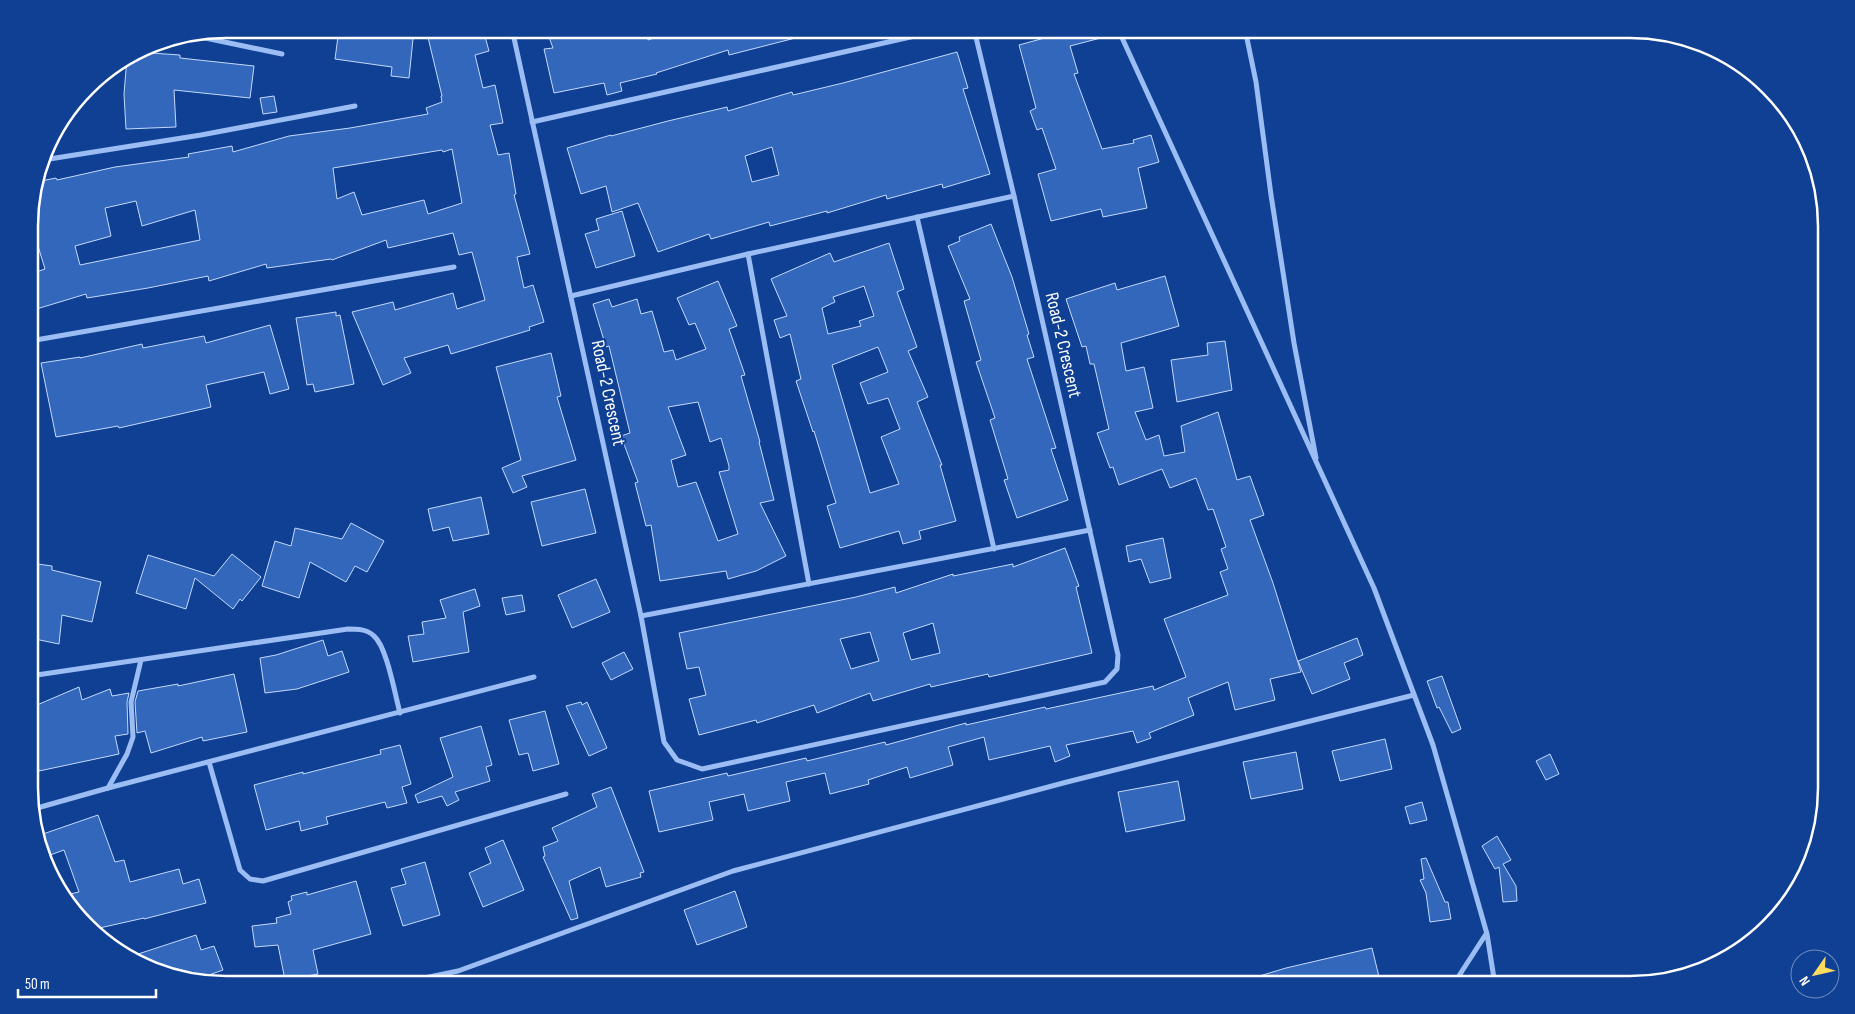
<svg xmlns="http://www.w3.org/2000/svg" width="1855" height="1014" viewBox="0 0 1855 1014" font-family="'Sofia Sans Condensed',sans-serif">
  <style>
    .building { fill: #3367bb; stroke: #c3dafe; fill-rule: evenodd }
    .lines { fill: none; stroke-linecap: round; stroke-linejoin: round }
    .minor { stroke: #9bbdf4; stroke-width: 5 }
    .labels { text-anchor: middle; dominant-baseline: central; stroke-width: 4; stroke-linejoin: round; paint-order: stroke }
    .street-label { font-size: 19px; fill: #fff; stroke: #0f4093 }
    .rim { fill: none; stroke: #fff; stroke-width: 2.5 }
  </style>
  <rect width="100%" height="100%" fill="#0f4093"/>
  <g class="building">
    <polygon points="339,29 414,29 409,78 391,76 392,67 335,59"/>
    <path d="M426 29H483L489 51 475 55 483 88 495 85 503 123 490 125 498 155 509 153 516 194 514 195 530 254 517 257 524 288 533 285 544 322 529 327 530 330 451 354 448 345 404 358 411 373 383 385 352 312 393 302 395 310 453 293 457 309 485 300 472 252 459 255 453 233 388 248 386 240 332 260 331 259 267 268 266 264 209 281 208 276 148 288 87 298 86 294 30 311V274L45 269 30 220V200L36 182 56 178 57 180 115 167 189 157 188 154 232 146 233 152 289 136 350 128 428 114 426 108 442 102 441 96H442ZM452 149 462 203 428 214 424 200 362 215 354 192 337 199 333 168 442 150 443 152ZM136 201 142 226 195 210 200 240 80 265 75 246 111 236 105 208Z"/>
    <polygon points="546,29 615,29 616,33 635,29 645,29 648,40 681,29 811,29 811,34 729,55 728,50 656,73 657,74 620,83 622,91 607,95 604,83 554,93 544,49 553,48"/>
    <polygon points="1057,29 1114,29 1116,34 1070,46 1078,73 1074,74 1102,149 1134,143 1133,140 1151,135 1159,162 1138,168 1147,208 1103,217 1101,209 1051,221 1038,174 1056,169 1042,128 1037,130 1030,111 1036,108 1019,45 1059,34"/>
    <polygon points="137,52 180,55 180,58 254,66 250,98 174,90 176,127 126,129 124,94 127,58"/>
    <path d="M957 52 968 88 963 89 990 174 943 188 942 184 887 199 886 195 827 213V211L770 226 769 222 711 239 709 234 658 252 638 203 612 212 606 186 581 194 567 148 611 135V136L668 121 727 107 728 111 792 92 793 95 843 83ZM772 147 779 175 752 182 745 156Z"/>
    <polygon points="274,96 277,112 263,114 260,98"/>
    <polygon points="622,211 635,256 596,268 585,234 599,230 596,219"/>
    <polygon points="991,224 1012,277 1029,334 1027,335 1034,357 1027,359 1056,448 1051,449 1068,500 1017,518 1004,480 1008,479 990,420 995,418 976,362 981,360 964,301 970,299 948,246 960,241 959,237"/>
    <path d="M889 243 904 289 897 292 917 347 908 351 928 397 917 402 942 465H940L956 521 919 531 921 539 903 544 899 531 840 548 827 506 836 503 814 431 813 432 796 381 801 379 790 334 780 338 774 320 787 316 771 279 830 253 834 262ZM864 286 874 316 859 321 861 326 828 334 822 308 835 302 833 297ZM878 347 888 372 860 383 868 404 888 398 900 429 881 437 899 484 870 493 832 365Z"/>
    <polygon points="1165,276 1179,326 1121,343 1126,371 1144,367 1153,408 1135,412 1146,440 1159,435 1164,456 1185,452 1181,426 1218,412 1237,480 1250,476 1264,515 1250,520 1273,583 1301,672 1270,679 1275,700 1235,710 1228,682 1188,698 1194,715 1149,733 1151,738 1137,743 1133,731 1066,745 1070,756 1055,762 1050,746 989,760 984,737 948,747 953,765 910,778 907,767 868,780 869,784 830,794 825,773 786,782 790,801 748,811 744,794 709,802 713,820 659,832 649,791 727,773 728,776 806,758 807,761 885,742 886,745 966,723 966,725 1045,707 1046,709 1153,686 1154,690 1186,677 1164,619 1228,595 1220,572 1228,569 1221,549 1226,547 1213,509 1208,510 1196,478 1170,488 1162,469 1119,485 1113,467 1110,468 1097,433 1109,429 1094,364 1090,364 1086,346 1082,347 1066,299 1115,283 1117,290"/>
    <path d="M718 281 737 326 729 329 745 375 741 376 760 442H759L774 500 760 503 786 556 756 571 728 579 726 571 660 581 651 525 646 526 635 483 638 482 621 436 630 433 609 346 606 347 593 304 609 299 612 307 637 299 641 314 652 311 664 352 673 350 676 360 706 349 695 323 689 325 677 298ZM698 402 710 442 721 438 729 466V470L719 472 738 534 718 541 696 482 678 487 671 460 686 455 668 407Z"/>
    <polygon points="336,312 336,316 340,315 354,384 315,392 313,384 307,385 296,318"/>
    <polygon points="270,325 289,389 270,394 264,372 206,385 211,407 119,428 118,426 56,437 41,363 80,357 80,358 142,344 143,348 204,336 206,343"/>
    <polygon points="1225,341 1232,390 1177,402 1171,360 1208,355 1207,343"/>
    <polygon points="551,353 561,396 557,397 576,460 522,476 527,487 513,493 502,468 521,460 496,367"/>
    <polygon points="585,489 596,533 542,546 531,502"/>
    <polygon points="481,497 489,534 453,541 449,527 433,531 428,509"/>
    <polygon points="351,523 384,541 367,572 355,566 346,582 310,562 299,598 262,586 275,541 291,546 295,528 342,539"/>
    <polygon points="1163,538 1171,578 1150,583 1141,559 1129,562 1126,546"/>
    <path d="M1065 548 1079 586 1076 587 1092 653 989 677 988 674 931 687 930 684 873 701 870 693 817 713 814 705 757 723 756 720 699 735 689 699 706 695 699 667 687 669 679 633 856 597 895 587 896 593 953 574V576L1013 564V567ZM933 623 940 653 911 660 903 633ZM870 632 879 661 851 669 840 639Z"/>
    <polygon points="232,554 261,577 242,601 240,599 233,609 195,578 186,609 136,593 148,555 214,576"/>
    <polygon points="30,563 52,566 52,570 101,582 92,622 62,615 59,644 30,638"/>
    <polygon points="596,579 610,612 572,628 558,595"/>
    <polygon points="475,589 480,606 463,612 469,652 413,662 408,636 424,634 422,622 446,618 440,600"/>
    <polygon points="522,595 525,611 506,615 502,598"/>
    <polygon points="1357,638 1363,655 1344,663 1350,679 1312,694 1298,661"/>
    <polygon points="323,640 328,656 342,651 349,672 297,689 265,693 260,658 276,655"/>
    <polygon points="624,652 633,669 611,680 602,663"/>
    <polygon points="234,674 247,732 203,741 202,737 151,753 145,731 137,733 135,702 138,691 178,684 178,686"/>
    <polygon points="1442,676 1461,729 1452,733 1439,707 1437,708 1427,681"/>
    <polygon points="79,687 82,700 110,689 112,696 129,693 127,702 128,734 115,736 119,754 39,771 35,750 30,752 30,708"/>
    <polygon points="581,702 582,705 587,702 607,748 589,756 566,706"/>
    <polygon points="545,711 559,764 533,771 528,753 519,755 509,720"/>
    <polygon points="481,726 492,765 486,767 490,781 455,792 459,800 447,806 442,796 418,803 415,795 453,777 440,738"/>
    <polygon points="1385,739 1392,769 1340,781 1332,751"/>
    <polygon points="400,745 411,784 402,787 407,803 387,808 385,802 326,817 328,824 301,831 299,821 266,830 254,785 303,772 303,774 381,754 380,750"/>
    <polygon points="1296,752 1303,789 1251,799 1243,762"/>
    <polygon points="1550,754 1559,774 1546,780 1536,761"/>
    <polygon points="1178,781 1185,820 1126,832 1118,792"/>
    <polygon points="611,787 644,872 640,873 641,877 606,887 600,867 569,881 578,918 571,920 543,857 545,856 543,847 558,841 552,828 597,807 592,794"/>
    <polygon points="1422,802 1427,820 1410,824 1405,807"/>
    <polygon points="98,815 115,862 124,860 130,882 179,869 183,884 199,879 206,903 144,919 144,918 95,929 62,898 61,896 79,892 64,850 50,855 43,834"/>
    <polygon points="1497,836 1511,860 1503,864 1516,886 1517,901 1503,902 1499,867 1495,869 1482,846"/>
    <polygon points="503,840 524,890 483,907 469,873 491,863 485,848"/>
    <polygon points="1426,858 1445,902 1448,902 1451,919 1430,922 1426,893 1420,880 1424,879 1421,859"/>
    <polygon points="425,862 440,915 403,926 391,888 406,884 401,869"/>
    <polygon points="356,881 371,934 313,950 318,974 285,980 278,945 255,947 252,926 277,923 276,918 291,914 288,902 292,900 291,896 307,892 307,895"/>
    <polygon points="735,891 747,927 697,945 684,910"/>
    <polygon points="196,935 201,950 214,946 223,970 192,981 175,979 126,958"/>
    <polygon points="1372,948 1381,985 1243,985 1243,981 1286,968"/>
  </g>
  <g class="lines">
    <g class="minor">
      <polyline points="512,29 641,616 664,742 677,760 702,769 1105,682 1117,669 1118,655 1014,196 974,29"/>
      <polyline points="1118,29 1374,588 1433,745 1487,934 1495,985"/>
      <polyline points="1245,29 1256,82 1271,195 1294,343 1316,458"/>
      <polyline points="191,35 282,54"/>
      <polyline points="532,122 946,29"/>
      <polyline points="43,160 201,135 355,106"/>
      <polyline points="917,217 994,549"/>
      <polyline points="748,254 809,584"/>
      <polyline points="571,296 748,254 1014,196"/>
      <polyline points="30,341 454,267"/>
      <polyline points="641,616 1090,530"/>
      <path d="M30 676 348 629C357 629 367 629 374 636 387 647 395 695 400 713"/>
      <polyline points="209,762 240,870 250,879 263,881 566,794"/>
      <polyline points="108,788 127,754 133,737 131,702 141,660"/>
      <polyline points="30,810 108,788 534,677"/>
      <polyline points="391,985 458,971 733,871 1067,782 1414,695"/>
      <polyline points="1453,985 1486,934"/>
    </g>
  </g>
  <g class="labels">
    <g class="street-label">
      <text transform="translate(1063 345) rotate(77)">Road-2 Crescent</text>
      <text transform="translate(608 393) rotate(78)">Road-2 Crescent</text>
    </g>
  </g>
  <path d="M0 0H1855V1014H0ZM226 38H1630A188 188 0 0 1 1818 226V788A188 188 0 0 1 1630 976H226A188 188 0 0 1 38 788V226A188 188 0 0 1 226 38Z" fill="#0f4093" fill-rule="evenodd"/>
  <path class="rim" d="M226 38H1630A188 188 0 0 1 1818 226V788A188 188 0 0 1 1630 976H226A188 188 0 0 1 38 788V226A188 188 0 0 1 226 38Z"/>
  <g transform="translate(1815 974) rotate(236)"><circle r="24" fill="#0f4093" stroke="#6f8cbe"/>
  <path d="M0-4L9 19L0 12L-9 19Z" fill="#ffdb5e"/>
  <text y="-8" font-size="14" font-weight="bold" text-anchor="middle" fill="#ffffff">N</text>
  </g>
  <path d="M18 989v8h138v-8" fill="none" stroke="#ffffff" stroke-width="2.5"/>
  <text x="25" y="989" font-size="15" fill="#ffffff" stroke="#0f4093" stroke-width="4" paint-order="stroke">50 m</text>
</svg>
